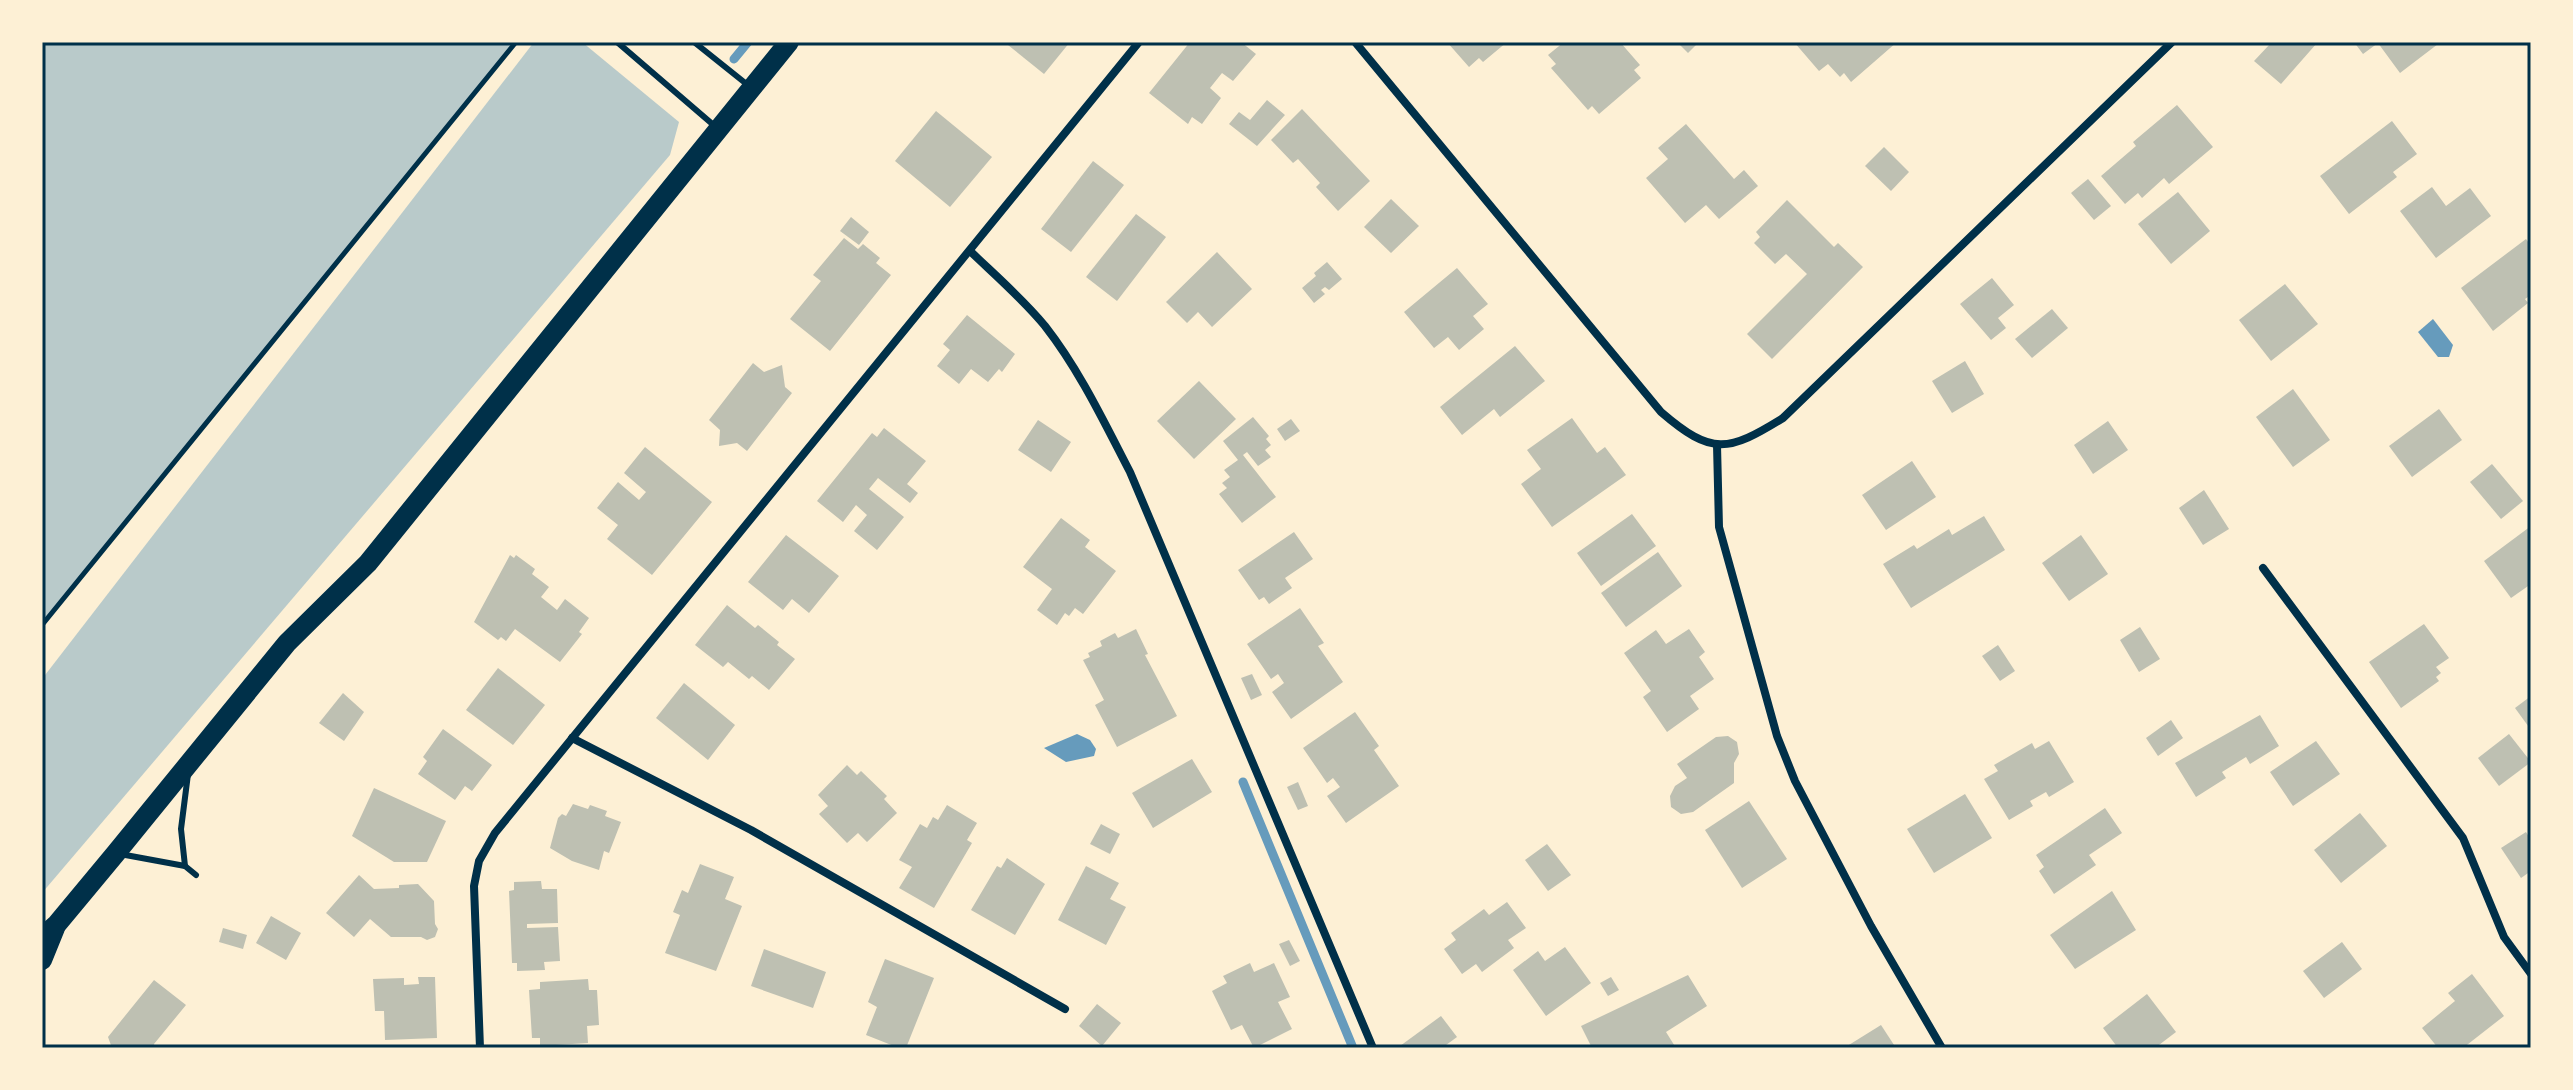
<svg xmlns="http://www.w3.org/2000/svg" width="2573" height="1090" viewBox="0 0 2573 1090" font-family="'Golos Text',sans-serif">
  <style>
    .green { fill: #b9caca }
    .water { fill: #669bbc }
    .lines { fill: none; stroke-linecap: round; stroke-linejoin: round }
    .stream { stroke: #669bbc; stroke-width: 9 }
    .building { fill: #bec0b2 }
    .path { stroke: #003049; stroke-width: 5 }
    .service { stroke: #003049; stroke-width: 6 }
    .minor { stroke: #003049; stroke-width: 8 }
    .primary { stroke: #003049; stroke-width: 20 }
    .neatline { fill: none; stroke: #003049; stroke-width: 3 }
  </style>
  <rect width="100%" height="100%" fill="#fdf0d5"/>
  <g class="green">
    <polygon points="42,42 516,42 42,625"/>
    <polygon points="534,42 582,42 679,122 670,155 42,893 42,679"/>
  </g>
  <g class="water">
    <polygon points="2433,319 2453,345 2449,357 2438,357 2418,332"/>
    <polygon points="1077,734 1090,740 1096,749 1094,756 1066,762 1044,748"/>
  </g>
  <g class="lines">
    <g class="stream">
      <polyline points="734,59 748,42"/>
      <polyline points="1243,782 1353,1048"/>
    </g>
  </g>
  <g class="building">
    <polygon points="1010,42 1070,42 1044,74 1008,45"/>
    <polygon points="1190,42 1241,42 1256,54 1233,81 1222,73 1210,88 1221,98 1202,124 1192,117 1188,124 1149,93"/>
    <polygon points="1447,42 1507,42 1483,62 1479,58 1469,67"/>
    <polygon points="1564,42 1620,42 1640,65 1634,70 1641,78 1599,114 1592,106 1588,110 1551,68 1556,64 1548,55"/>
    <polygon points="1677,42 1693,42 1696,45 1688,53"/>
    <polygon points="1794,42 1897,42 1851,82 1844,73 1840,77 1828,64 1819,71"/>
    <polygon points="2268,42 2316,42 2317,43 2281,84 2254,61 2270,44"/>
    <polygon points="2354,42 2436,42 2438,44 2400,73 2378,43 2363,54"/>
    <polygon points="1267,100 1285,115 1257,146 1229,124 1239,112 1250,120"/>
    <polygon points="2177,105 2213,147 2169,184 2164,178 2142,198 2138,193 2125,204 2101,176 2136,146 2133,142"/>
    <polygon points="1302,109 1370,181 1338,211 1316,187 1320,183 1298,159 1293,163 1271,140"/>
    <polygon points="936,111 992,157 950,207 895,161"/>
    <polygon points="2392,121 2417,154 2393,172 2397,177 2349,214 2320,176"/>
    <polygon points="1686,124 1734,179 1744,170 1758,186 1719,219 1706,205 1685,223 1646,178 1668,159 1658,148"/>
    <polygon points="1884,147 1909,172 1891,191 1865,166"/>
    <polygon points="1093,161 1124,185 1071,252 1041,229"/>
    <polygon points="2088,179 2111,206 2094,220 2071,193"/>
    <polygon points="2432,187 2446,206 2470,188 2491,216 2436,258 2400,211"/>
    <polygon points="2178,192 2210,231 2171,264 2138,224"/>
    <polygon points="1391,199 1419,226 1391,253 1364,227"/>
    <polygon points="1787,200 1834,247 1838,243 1863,267 1772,359 1747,334 1807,274 1786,254 1775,264 1754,243 1760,237 1756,232"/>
    <polygon points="1136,214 1166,237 1117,301 1086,277"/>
    <polygon points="851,217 869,232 859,245 840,231"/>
    <polygon points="844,238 858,249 863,244 880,258 876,263 891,275 830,351 790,319 821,281 813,275"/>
    <polygon points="2526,239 2531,246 2531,295 2525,299 2528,303 2493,331 2461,288"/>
    <polygon points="1217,252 1252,289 1212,327 1198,312 1187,323 1166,302"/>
    <polygon points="1327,262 1342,279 1329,290 1325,287 1321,290 1325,294 1314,303 1302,288 1316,276 1314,273"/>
    <polygon points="1457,268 1488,304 1473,316 1484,329 1459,350 1448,337 1434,348 1404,312"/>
    <polygon points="1992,278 2014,305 1998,318 2006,328 1991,340 1960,304"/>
    <polygon points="2285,284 2318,324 2271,361 2239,320"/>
    <polygon points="2052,309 2068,328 2032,358 2015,339"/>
    <polygon points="967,315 1015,354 1002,372 999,369 988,382 971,369 959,384 937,366 950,350 943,344"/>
    <polygon points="1515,346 1545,381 1500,417 1494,409 1462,435 1440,407"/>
    <polygon points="1965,361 1984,394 1952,413 1932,381"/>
    <polygon points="753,363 764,372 782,365 785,387 792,393 747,451 737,443 719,446 720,430 709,420"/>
    <polygon points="1199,381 1236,419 1194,459 1157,421"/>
    <polygon points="2293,389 2330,440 2293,467 2256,417"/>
    <polygon points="2439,409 2462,440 2412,477 2389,446"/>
    <polygon points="1253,417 1269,436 1266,439 1271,445 1265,450 1271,457 1258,466 1247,452 1243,455 1276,497 1242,523 1219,494 1227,488 1222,483 1230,477 1224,470 1238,460 1223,441"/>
    <polygon points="1572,418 1597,453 1605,447 1626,475 1552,527 1521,484 1541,469 1527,450"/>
    <polygon points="1291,419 1300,431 1285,441 1277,429"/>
    <polygon points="1038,420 1071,442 1051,472 1018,450"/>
    <polygon points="2108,421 2128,450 2093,474 2074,445"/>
    <polygon points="884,428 926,461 907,484 918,493 910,503 878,478 869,489 904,517 877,550 854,531 867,515 856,505 843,522 817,501 872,433 877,437"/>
    <polygon points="645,447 712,502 652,575 607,539 618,525 597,508 618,482 639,500 646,492 624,473"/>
    <polygon points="1912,461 1936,497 1886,530 1862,495"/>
    <polygon points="2492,464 2523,501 2501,519 2470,482"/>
    <polygon points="2204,490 2229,529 2203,545 2179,508"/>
    <polygon points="1632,514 1656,546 1601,586 1577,553"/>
    <polygon points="1984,516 2005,550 1911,608 1883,564 1914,545 1917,549 1949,529 1952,535"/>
    <polygon points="1061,518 1090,540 1085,547 1116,571 1083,614 1075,608 1069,616 1065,613 1057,625 1037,610 1052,589 1023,567"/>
    <polygon points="2531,526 2531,584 2511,598 2484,561"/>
    <polygon points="1294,532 1313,559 1285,578 1292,588 1269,604 1264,597 1259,600 1238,570"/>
    <polygon points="786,535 839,576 809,613 792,599 783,610 748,582"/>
    <polygon points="2081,535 2108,574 2069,601 2042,563"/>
    <polygon points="1658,552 1682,586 1626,627 1601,593"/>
    <polygon points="510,555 514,558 516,555 535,569 532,574 549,587 541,597 557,610 565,599 589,618 579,632 582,634 560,662 515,629 506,641 501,637 498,640 474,622"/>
    <polygon points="727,605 755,628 758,625 779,642 777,645 795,659 769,690 752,676 749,679 728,662 723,667 695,645"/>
    <polygon points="1300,608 1324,643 1318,646 1343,682 1291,719 1272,692 1284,683 1278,674 1271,679 1247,644"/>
    <polygon points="2424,624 2449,658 2436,667 2441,673 2436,677 2439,681 2401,708 2369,662"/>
    <polygon points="2140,627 2160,659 2139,672 2120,640"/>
    <polygon points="1136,629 1148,654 1145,655 1177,716 1117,747 1095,705 1104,700 1083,660 1090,657 1088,653 1102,646 1100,641 1115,633 1118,638"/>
    <polygon points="1689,629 1705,652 1699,657 1714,679 1690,696 1699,709 1667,732 1643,697 1651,691 1624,653 1656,630 1666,644"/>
    <polygon points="1998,645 2015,671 2000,681 1982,656"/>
    <polygon points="498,668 545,705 513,745 466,710"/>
    <polygon points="1252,674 1262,695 1251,700 1241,678"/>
    <polygon points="684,683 735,725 708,760 656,718"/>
    <polygon points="343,693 364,712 344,741 319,723"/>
    <polygon points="2531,696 2531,730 2515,708"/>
    <polygon points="1355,712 1379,746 1374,750 1399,786 1346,823 1327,796 1340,787 1333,778 1327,783 1303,748"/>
    <polygon points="2260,715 2279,746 2250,764 2246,757 2222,772 2226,778 2196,797 2175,763"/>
    <polygon points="2171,720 2183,738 2158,756 2146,738"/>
    <polygon points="443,729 492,765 472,791 465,786 455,800 418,774 427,761 423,757"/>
    <polygon points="2509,734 2531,762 2499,786 2478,758"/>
    <polygon points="1728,736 1737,742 1739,754 1734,763 1734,783 1693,812 1681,814 1671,807 1670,796 1675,786 1687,778 1677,764 1716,737"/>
    <polygon points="2049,741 2074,782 2049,797 2046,792 2030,801 2033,806 2009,820 1984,779 1998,771 1994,765 2032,743 2035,749"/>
    <polygon points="2316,741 2340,774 2293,806 2270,772"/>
    <polygon points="1192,759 1212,792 1153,828 1132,793"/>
    <polygon points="847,765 857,775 861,771 887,796 884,799 897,813 867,842 858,833 847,843 819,814 828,806 818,795"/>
    <polygon points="1298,782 1308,806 1298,810 1287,787"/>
    <polygon points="374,788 446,821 427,862 394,862 352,836"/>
    <polygon points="1965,794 1992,838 1934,873 1907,829"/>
    <polygon points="1749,801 1787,859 1742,888 1705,830"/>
    <polygon points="573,804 588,809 590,805 607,811 605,816 621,822 609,853 604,851 599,870 572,861 550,848 558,818 562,814 566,816"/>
    <polygon points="947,805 977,823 967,840 972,843 934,908 899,888 912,867 899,860 920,824 927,828 933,817 938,820"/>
    <polygon points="2105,808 2122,833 2089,855 2096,865 2054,894 2039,871 2044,867 2036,855"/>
    <polygon points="2360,813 2387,846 2341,883 2314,850"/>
    <polygon points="1101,824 1120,834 1110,854 1090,844"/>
    <polygon points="2526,832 2531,840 2531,871 2521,878 2501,848"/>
    <polygon points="1547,844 1571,875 1548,891 1525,860"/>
    <polygon points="1007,858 1045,884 1015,935 971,910 997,866 1001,868"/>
    <polygon points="700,864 734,877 725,899 742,906 716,971 665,953 680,915 673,912 682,890 688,893"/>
    <polygon points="1086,866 1119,883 1110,899 1126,907 1106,945 1058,920"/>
    <polygon points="359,875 374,889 399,888 399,885 418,884 434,901 435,924 438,929 435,937 427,940 421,937 391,937 370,919 354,937 326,913"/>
    <polygon points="541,881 542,889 557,889 558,923 527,924 527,928 558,927 560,961 544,962 545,970 517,971 517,963 512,963 509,891 514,890 514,882"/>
    <polygon points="2112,891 2136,930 2075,969 2050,935"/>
    <polygon points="1507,902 1526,928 1508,940 1514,948 1482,972 1476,964 1462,974 1444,949 1456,940 1451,933 1484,909 1489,915"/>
    <polygon points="271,916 301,933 286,960 256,943"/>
    <polygon points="223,928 247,935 243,949 219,942"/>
    <polygon points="1289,940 1300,961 1290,966 1279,944"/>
    <polygon points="2342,942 2362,969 2324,998 2303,971"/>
    <polygon points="1565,947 1591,983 1546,1016 1513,970 1538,951 1545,961"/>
    <polygon points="764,949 826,972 813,1008 751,986"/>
    <polygon points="885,959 934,978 906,1048 899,1048 866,1035 877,1007 868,1002"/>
    <polygon points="1250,963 1254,972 1274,963 1290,997 1278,1002 1292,1029 1254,1048 1242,1025 1231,1030 1212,991 1227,983 1223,976"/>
    <polygon points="2472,974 2504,1016 2463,1048 2438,1048 2422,1028 2455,1001 2448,993"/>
    <polygon points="1688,975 1707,1006 1666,1032 1676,1048 1592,1048 1581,1026"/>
    <polygon points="418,977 435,977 437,1038 385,1040 384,1011 375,1011 373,979 404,978 404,985 419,984"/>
    <polygon points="1611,977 1619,990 1608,996 1600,983"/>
    <polygon points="588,979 589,990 597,990 599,1025 587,1026 588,1043 540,1046 540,1038 532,1038 529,990 540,989 540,982"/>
    <polygon points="154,980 186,1005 154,1044 155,1048 112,1048 108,1037"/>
    <polygon points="2147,994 2176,1032 2155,1048 2118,1048 2103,1028"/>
    <polygon points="1097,1004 1121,1023 1102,1046 1079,1026"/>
    <polygon points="1441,1016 1457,1037 1442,1048 1401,1048 1400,1046"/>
    <polygon points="1881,1025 1896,1048 1844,1048"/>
  </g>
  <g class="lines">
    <polyline class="path" points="42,625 516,42"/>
    <g class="service">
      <polyline points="617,42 717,128"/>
      <polyline points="694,42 749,86"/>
      <polyline points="120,854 185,866 196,875"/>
      <polyline points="185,866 181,829 188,774"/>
    </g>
    <g class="minor">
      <path d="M1355 42 1661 412C1712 456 1728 452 1783 418L2172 42"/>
      <polyline points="2530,42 2531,43"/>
      <path d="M970 251C995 275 1023 299 1045 326 1080 371 1104 422 1130 472L1373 1048"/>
      <polyline points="1717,445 1719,527 1777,736 1795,781 1871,926 1942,1048"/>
      <polyline points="2263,568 2463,838 2504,937 2531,974"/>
      <polyline points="572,738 751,830 1065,1009"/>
      <polyline points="480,1048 474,886 479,861 495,833 1139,42"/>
    </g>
    <g class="primary">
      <polyline points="42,937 57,924 116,853 287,643 368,563 789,42"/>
      <polyline points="42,960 55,928"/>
    </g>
  </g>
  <rect width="2573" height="1090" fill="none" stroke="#fdf0d5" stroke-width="88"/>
  <rect x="44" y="44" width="2485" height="1002" class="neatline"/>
</svg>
